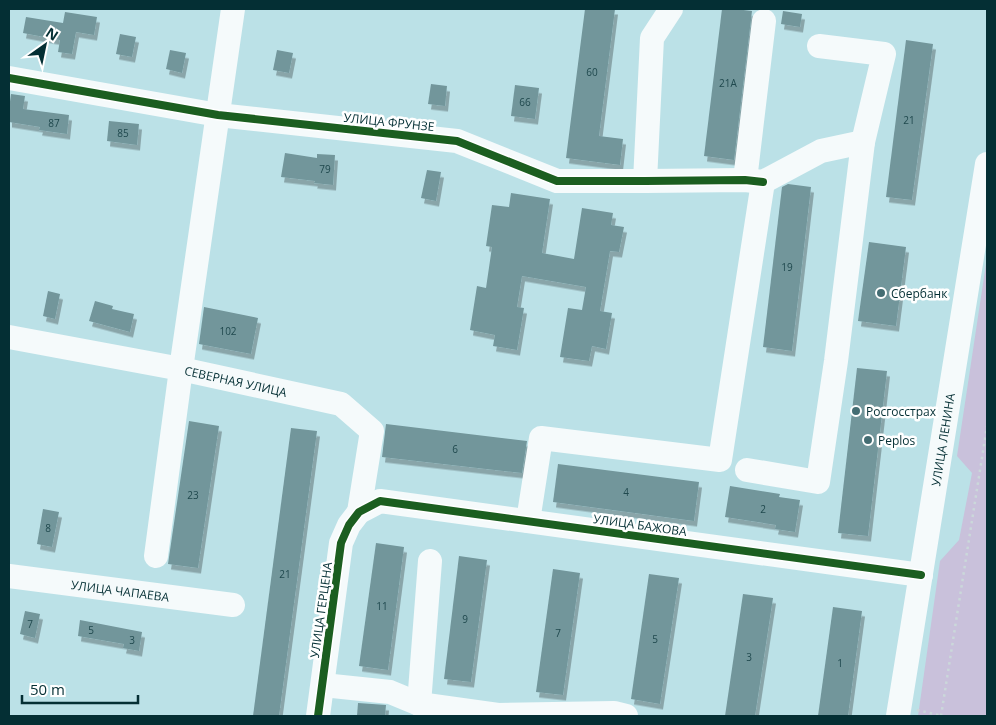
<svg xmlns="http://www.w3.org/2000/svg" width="996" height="725" viewBox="0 0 996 725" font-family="'Open Sans',sans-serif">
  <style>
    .green { fill: #c9c1db }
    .building { fill: #72969b; filter: url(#shadow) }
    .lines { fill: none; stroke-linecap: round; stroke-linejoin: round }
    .path { stroke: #cbd8da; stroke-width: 2.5; stroke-dasharray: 2.5 4; stroke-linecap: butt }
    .minor { stroke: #f5fafb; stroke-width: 24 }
    .cycleway-casing { stroke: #fff; stroke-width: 11 }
    .cycleway { stroke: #1b5e20; stroke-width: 8 }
    .poi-dot { fill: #446d73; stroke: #fff; stroke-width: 2 }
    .labels { text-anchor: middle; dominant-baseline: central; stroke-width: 5; stroke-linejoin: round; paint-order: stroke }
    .number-label { font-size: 10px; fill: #20494e }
    .street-label { font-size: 12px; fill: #042f34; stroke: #fff }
    .poi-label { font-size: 12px; fill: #042f34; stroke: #fff; text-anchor: start }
  </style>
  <defs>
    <filter id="shadow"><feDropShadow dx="3" dy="5.5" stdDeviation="0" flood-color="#0004"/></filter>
  </defs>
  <rect width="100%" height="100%" fill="#bbe1e7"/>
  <polygon class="green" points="987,257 987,716 918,716 940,561 959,540 972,473 957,456"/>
  <g class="building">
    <polygon points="585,9 615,9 599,136 623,139 620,165 566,158"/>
    <polygon points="722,9 735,9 752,11 734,160 704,156"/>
    <polygon points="783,11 802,14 800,27 781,24"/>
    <polygon points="65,12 97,17 94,35 76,32 72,54 58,52 60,40 23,33 26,17 63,23"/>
    <polygon points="120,34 136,37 132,57 116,54"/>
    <polygon points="906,40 933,44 912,200 886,197"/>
    <polygon points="170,50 186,53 182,73 166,69"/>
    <polygon points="277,50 293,53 289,73 273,70"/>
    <polygon points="431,84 447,86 445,106 428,104"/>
    <polygon points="515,85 539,88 535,119 511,116"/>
    <polygon points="11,94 25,96 23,109 69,115 67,134 39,130 40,127 9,122 9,109"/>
    <polygon points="109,121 139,124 137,145 107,141"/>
    <polygon points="285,153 317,158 317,154 335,155 333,185 314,183 315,181 281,177"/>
    <polygon points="427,170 441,172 436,201 421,198"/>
    <polygon points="788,184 811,187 792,351 763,347 782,187"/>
    <polygon points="511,193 550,199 542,253 574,259 582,208 613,213 611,225 624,227 619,252 610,251 600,311 612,313 606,349 592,346 589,361 560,357 568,308 582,310 586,287 522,276 517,307 524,308 517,350 493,346 495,335 470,330 477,286 486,288 492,247 486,246 492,205 509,207"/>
    <polygon points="869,242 906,247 896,326 858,321"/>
    <polygon points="48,291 60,294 55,319 43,316"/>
    <polygon points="95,301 113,306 112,309 134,314 130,332 89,321"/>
    <polygon points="204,307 258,318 251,354 199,344"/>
    <polygon points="857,368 887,371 868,536 838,533"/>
    <polygon points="189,421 219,426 198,568 168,564"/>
    <polygon points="386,424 527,441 522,473 382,457"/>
    <polygon points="291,428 317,431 279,716 253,716"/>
    <polygon points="558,464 699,482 694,521 553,502"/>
    <polygon points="730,486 780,494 779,497 800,500 795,532 775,529 776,525 725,517"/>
    <polygon points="43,509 59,512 52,547 37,544"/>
    <polygon points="376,543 404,547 388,670 359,666"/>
    <polygon points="459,556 487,560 471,682 444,679"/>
    <polygon points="553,569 580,573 563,695 536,692"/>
    <polygon points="649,574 679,578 660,704 631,699"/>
    <polygon points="743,594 773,598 755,716 725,716"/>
    <polygon points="833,607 862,611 848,716 818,716"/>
    <polygon points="25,611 40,614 35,638 20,634"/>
    <polygon points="80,620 142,632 139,651 123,648 124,644 78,636"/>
    <polygon points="358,703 386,705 385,716 357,716"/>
  </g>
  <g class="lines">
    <g class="path">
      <polyline points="917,710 943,716"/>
      <polyline points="941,716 987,426"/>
    </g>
    <g class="minor">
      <polyline points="9,78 218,115 457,141 557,181 645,181 745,180 763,182"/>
      <polyline points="745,180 764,21"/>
      <polyline points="645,181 652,38 671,9"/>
      <polyline points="763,182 821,151 863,142"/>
      <path id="s1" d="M9 337 181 369 341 404 372 431 359 512"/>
      <polyline points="747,470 818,482 836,361 863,142 884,54 819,46"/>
      <polyline points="528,521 541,438 720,460 763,182"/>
      <polyline points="156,556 181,369 233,9"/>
      <path id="s2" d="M9 576 233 605"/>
      <polyline points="323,685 390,692 419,704 498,715 614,713 626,716"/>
      <polyline points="419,704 430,561"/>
      <polyline points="318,716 341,543 349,525 359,512 380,501 921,575"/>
      <path id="s3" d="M898 716 987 164"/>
    </g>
    <g class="cycleway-casing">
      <g id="cycleway">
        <polyline points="9,78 218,115 457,141 557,181 645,181 745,180 763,182"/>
        <polyline points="318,716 341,543 349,525 359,512 380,501 921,575"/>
      </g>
    </g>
    <use href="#cycleway" class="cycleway"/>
  </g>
  <g class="poi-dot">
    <circle cx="881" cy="293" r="5"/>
    <circle cx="856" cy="411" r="5"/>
    <circle cx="868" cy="440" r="5"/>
  </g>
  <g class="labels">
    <g class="number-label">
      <text x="592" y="72">60</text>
      <text x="728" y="83">21А</text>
      <text x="525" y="102">66</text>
      <text x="909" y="120">21</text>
      <text x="54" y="123">87</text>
      <text x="123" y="133">85</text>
      <text x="325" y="169">79</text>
      <text x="787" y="267">19</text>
      <text x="228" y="331">102</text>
      <text x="455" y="449">6</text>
      <text x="626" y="492">4</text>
      <text x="193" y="495">23</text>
      <text x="763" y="509">2</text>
      <text x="48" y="528">8</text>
      <text x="285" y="574">21</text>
      <text x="382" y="606">11</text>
      <text x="465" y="619">9</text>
      <text x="30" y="624">7</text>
      <text x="91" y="630">5</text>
      <text x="558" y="633">7</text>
      <text x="655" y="639">5</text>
      <text x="132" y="640">3</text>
      <text x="749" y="657">3</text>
      <text x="840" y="663">1</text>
    </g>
    <g class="street-label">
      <text transform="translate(389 122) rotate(6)">УЛИЦА ФРУНЗЕ</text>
      <text stroke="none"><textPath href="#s1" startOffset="231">СЕВЕРНАЯ УЛИЦА</textPath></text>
      <text stroke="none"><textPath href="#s3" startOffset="280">УЛИЦА ЛЕНИНА</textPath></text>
      <text transform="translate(640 525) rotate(8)">УЛИЦА БАЖОВА</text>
      <text stroke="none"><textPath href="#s2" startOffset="112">УЛИЦА ЧАПАЕВА</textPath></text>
      <text transform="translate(321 610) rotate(-82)">УЛИЦА ГЕРЦЕНА</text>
    </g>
    <g class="poi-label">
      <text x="891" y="293">Сбербанк</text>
      <text x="866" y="411">Росгосстрах</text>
      <text x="878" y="440">Peplos</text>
    </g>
  </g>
  <rect width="996" height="725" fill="none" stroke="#042f34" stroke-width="20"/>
  <g transform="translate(45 45) rotate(33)" stroke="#ffffff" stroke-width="4" paint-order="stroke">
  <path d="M0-4L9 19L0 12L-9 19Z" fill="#042f34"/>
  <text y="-8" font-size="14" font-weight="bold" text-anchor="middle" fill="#042f34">N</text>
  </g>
  <path d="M22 695v8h116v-8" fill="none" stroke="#042f34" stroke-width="2.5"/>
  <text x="30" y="695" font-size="15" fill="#042f34" stroke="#ffffff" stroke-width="4" paint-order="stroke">50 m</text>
</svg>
